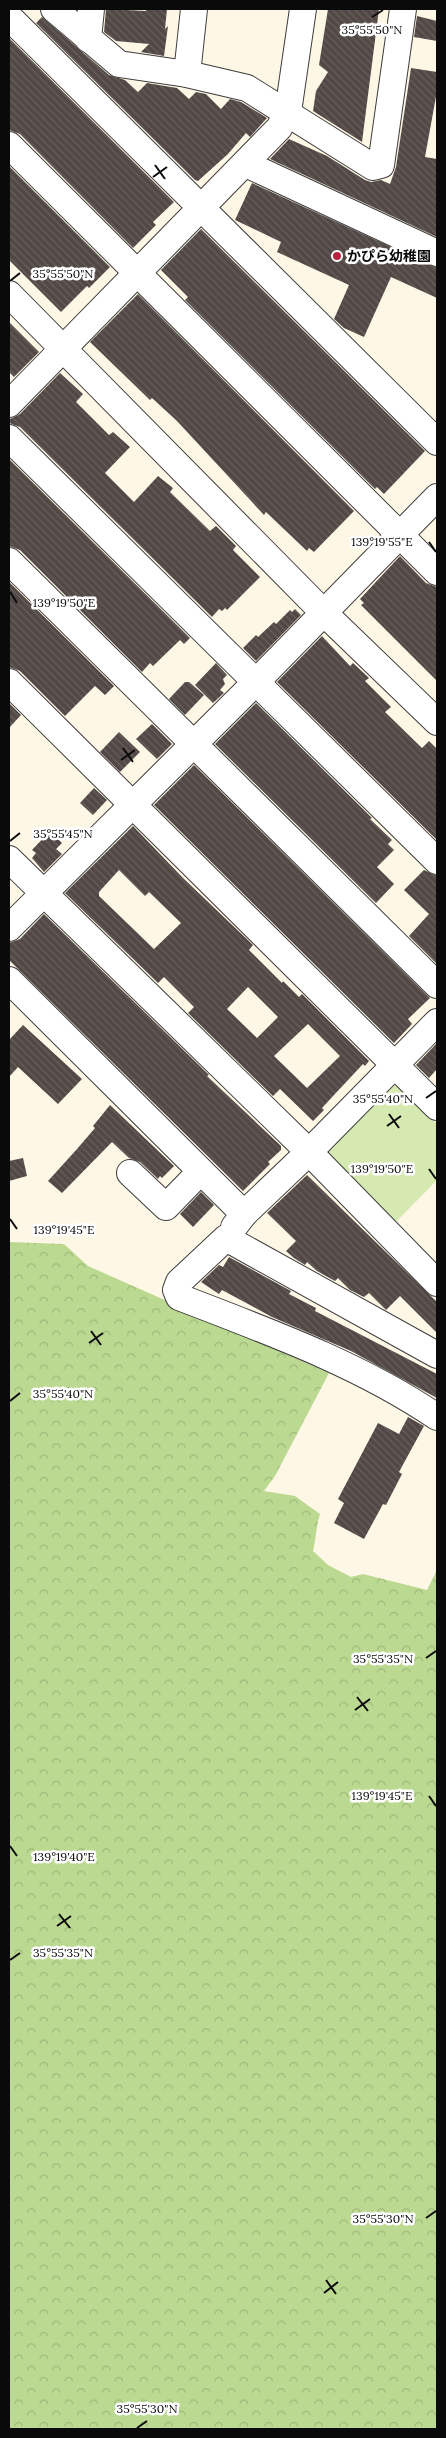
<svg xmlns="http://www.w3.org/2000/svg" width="446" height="2438" viewBox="0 0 446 2438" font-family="Lora,'Noto Sans JP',serif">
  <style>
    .grass { fill: #d6e9b1 }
    .forest { fill: url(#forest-crowns) }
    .building { fill: url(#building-back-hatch); fill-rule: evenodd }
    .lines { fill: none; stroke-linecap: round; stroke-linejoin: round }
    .minor-casing { stroke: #3d3d3d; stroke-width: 28 }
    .minor { stroke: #fff; stroke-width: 26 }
    .ticks { fill: none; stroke: #0a0a0a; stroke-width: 2 }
    .poi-dot { fill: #ba213e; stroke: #fff; stroke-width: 2 }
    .labels { text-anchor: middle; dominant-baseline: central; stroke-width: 5; stroke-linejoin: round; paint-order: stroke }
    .poi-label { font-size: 14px; font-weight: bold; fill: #0a0a0a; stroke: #fff; text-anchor: start }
    .ticks-label { font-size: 12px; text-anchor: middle; fill: #0a0a0a; stroke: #fff; stroke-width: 5; stroke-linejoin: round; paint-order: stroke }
  </style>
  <defs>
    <pattern id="forest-crowns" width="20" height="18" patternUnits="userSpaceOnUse" patternTransform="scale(1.25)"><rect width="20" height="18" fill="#bbd990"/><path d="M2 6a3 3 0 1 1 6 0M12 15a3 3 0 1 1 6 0" fill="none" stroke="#9fb97b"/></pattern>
    <pattern id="building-back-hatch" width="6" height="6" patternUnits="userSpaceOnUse" patternTransform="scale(1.25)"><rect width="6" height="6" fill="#524946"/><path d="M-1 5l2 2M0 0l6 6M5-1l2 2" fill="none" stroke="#665f5c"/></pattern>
  </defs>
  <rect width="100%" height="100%" fill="#fff7e6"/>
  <polygon class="grass" points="393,1086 398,1086 437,1124 437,1180 392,1226 325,1152"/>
  <path class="forest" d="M9 1242 64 1244 88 1266 329 1373 275 1476 264 1491 295 1496 320 1514C316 1527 316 1539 313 1551L328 1565 351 1577 363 1574 427 1590 437 1570V2429H9Z"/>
  <g class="building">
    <polygon points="106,9 146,11 146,9 167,9 165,29 168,26 164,56 141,52 149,44 116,41 104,32"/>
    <polygon points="328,9 379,9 362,142 313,111 316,91 328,72 319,65"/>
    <polygon points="417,16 437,21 437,41 414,37"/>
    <polygon points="42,17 109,75 125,80 138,92 147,83 177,88 189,99 196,92 206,94 221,109 230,99 241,102 267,118 250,137 246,133 228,154 198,181 195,180 36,23"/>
    <polygon points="9,38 174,202 153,222 156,225 133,248 20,134 9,130"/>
    <polygon points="411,68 437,72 437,91 425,157 437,159 437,237 270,159 289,139 327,156 365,180 371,182 381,180 390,184 396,167"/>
    <polygon points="9,166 110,267 89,288 87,286 61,312 9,260"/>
    <polygon points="252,183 437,268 437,298 391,277 364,337 344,328 334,319 349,285 277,252 281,242 235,220"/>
    <polygon points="201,229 425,451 384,494 377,487 375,489 185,300 188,297 161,270"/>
    <polygon points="138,294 354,511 314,552 309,548 307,551 266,512 264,515 177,421 152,398 150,400 90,342"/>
    <polygon points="9,322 39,352 14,377 9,372"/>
    <polygon points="60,373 83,394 76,402 109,435 113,432 130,447 105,473 134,502 158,476 173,488 170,492 210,531 216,526 236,546 233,550 260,577 227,610 225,608 222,611 219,609 212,617 20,427 9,423 10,419 20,414"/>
    <polygon points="9,459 190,638 184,644 180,640 153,666 150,663 142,672 20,550 9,546"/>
    <polygon points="400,556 426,583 437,587 437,681 361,605 364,603 360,599"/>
    <polygon points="9,582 114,686 105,695 95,686 65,716 20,671 9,667"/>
    <polygon points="295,609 301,615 256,661 243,648 256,635 258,637 274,622 276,624 290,610 292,612"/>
    <polygon points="322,636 350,666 353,663 369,678 365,681 391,707 385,712 422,748 429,741 437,749 437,840 277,682"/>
    <polygon points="216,663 227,675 223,679 225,684 220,690 224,693 213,703 195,685"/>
    <polygon points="185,682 189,682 204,695 185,715 169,699"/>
    <polygon points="9,703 21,715 9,728"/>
    <polygon points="256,703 372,818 370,819 392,840 388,844 394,850 377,867 394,884 376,903 215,744"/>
    <polygon points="152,724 172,744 157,759 136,739"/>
    <polygon points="119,732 140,752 120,772 100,752"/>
    <polygon points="194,765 430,998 408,1019 412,1024 394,1043 154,805"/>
    <polygon points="94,788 107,800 93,815 80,803"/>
    <path d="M133 826 183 878 253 945 249 950 282 983 283 981 299 997 302 994 369 1061 365 1066 363 1064 334 1095 322 1108 324 1110 313 1121 280 1089 273 1096 188 1013 194 1007 164 977 158 983 65 893ZM119 870 145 896 149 892 181 923 154 949 99 896V892ZM248 987 278 1017 257 1038 227 1009ZM308 1024 340 1056 307 1088 274 1056Z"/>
    <polygon points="50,831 62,843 56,849 62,854 44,872 32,858 36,853 32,850"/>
    <polygon points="424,870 437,876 437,964 409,936 429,914 404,890"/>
    <polygon points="44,914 209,1075 207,1076 281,1146 281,1150 268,1162 270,1164 243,1191 9,960 9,943 20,939"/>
    <polygon points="23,1025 82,1079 58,1104 18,1067 9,1077 9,1040"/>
    <polygon points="437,1043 437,1069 429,1078 416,1065"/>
    <polygon points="110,1105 174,1166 162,1178 160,1176 158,1179 140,1162 129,1158 112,1142 62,1193 48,1181 77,1149 95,1128 93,1126"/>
    <polygon points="23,1158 27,1176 9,1181 9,1161"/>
    <polygon points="307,1175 437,1302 437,1333 400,1296 386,1310 369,1293 364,1297 350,1290 338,1278 335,1281 317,1271 307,1262 305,1265 294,1258 286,1251 296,1241 267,1213"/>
    <polygon points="201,1192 214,1205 193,1227 180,1214"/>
    <polygon points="229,1257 291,1291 289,1294 316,1308 315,1311 437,1374 437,1398 351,1351 272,1317 222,1290 219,1294 201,1282 219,1265 223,1267"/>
    <polygon points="408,1417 424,1426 399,1472 402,1474 386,1505 383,1504 364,1539 334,1523 344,1503 338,1499 378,1423 399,1434"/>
  </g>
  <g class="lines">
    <g class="minor-casing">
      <g id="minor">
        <polyline points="54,9 119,64 187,74 247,88 373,167 381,165 403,9"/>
        <polyline points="9,17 437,442"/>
        <polyline points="88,39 91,9"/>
        <polyline points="187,74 194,9"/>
        <polyline points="9,145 437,572"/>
        <polyline points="246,164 437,253"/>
        <polyline points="9,294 323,612 437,722"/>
        <polyline points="9,404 279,128 288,112 303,9"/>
        <polyline points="9,438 437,861"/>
        <polyline points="9,561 437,985"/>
        <polyline points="9,682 437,1107"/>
        <polyline points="9,859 309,1152 437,1283"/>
        <polyline points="9,928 256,682 437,497"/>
        <polyline points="9,980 244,1214"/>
        <polyline points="130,1173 166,1207 200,1172"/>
        <polyline points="234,1227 244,1214 309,1152 437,1022"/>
        <path d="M437 1355 226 1238 179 1282 176 1290 179 1297C267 1331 359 1364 437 1417"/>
      </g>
    </g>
    <use href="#minor" class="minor"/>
  </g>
  <path class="ticks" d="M372 17 383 10M155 165 165 179M153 177 167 167M10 281 20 273M429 542 436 552M10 592 17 603M123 748 133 762M121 760 135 750M10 841 20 833M426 1098 436 1091M389 1114 399 1128M387 1126 401 1116M429 1169 436 1179M10 1219 17 1229M91 1331 101 1345M89 1343 103 1333M10 1401 20 1393M426 1658 436 1651M357 1697 368 1711M355 1710 370 1699M429 1796 436 1806M10 1846 17 1856M59 1914 70 1928M57 1926 71 1916M10 1960 20 1953M426 2218 436 2211M326 2280 336 2294M324 2293 338 2282M137 2428 147 2421"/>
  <circle class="poi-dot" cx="337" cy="256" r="5"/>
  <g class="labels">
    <g class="poi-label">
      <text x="347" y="256">かぴら幼稚園</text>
    </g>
  </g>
  <g class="ticks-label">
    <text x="372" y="34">35°55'50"N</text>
    <text x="63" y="278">35°55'50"N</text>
    <text x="382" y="546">139°19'55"E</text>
    <text x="64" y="607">139°19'50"E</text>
    <text x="63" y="838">35°55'45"N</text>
    <text x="383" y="1103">35°55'40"N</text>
    <text x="382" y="1173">139°19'50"E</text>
    <text x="64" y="1234">139°19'45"E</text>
    <text x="63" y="1398">35°55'40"N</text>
    <text x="383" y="1663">35°55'35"N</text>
    <text x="382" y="1800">139°19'45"E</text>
    <text x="64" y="1861">139°19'40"E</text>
    <text x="63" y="1957">35°55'35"N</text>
    <text x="383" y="2223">35°55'30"N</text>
    <text x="147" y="2413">35°55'30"N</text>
  </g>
  <rect width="446" height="2438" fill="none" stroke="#0a0a0a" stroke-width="20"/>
</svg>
